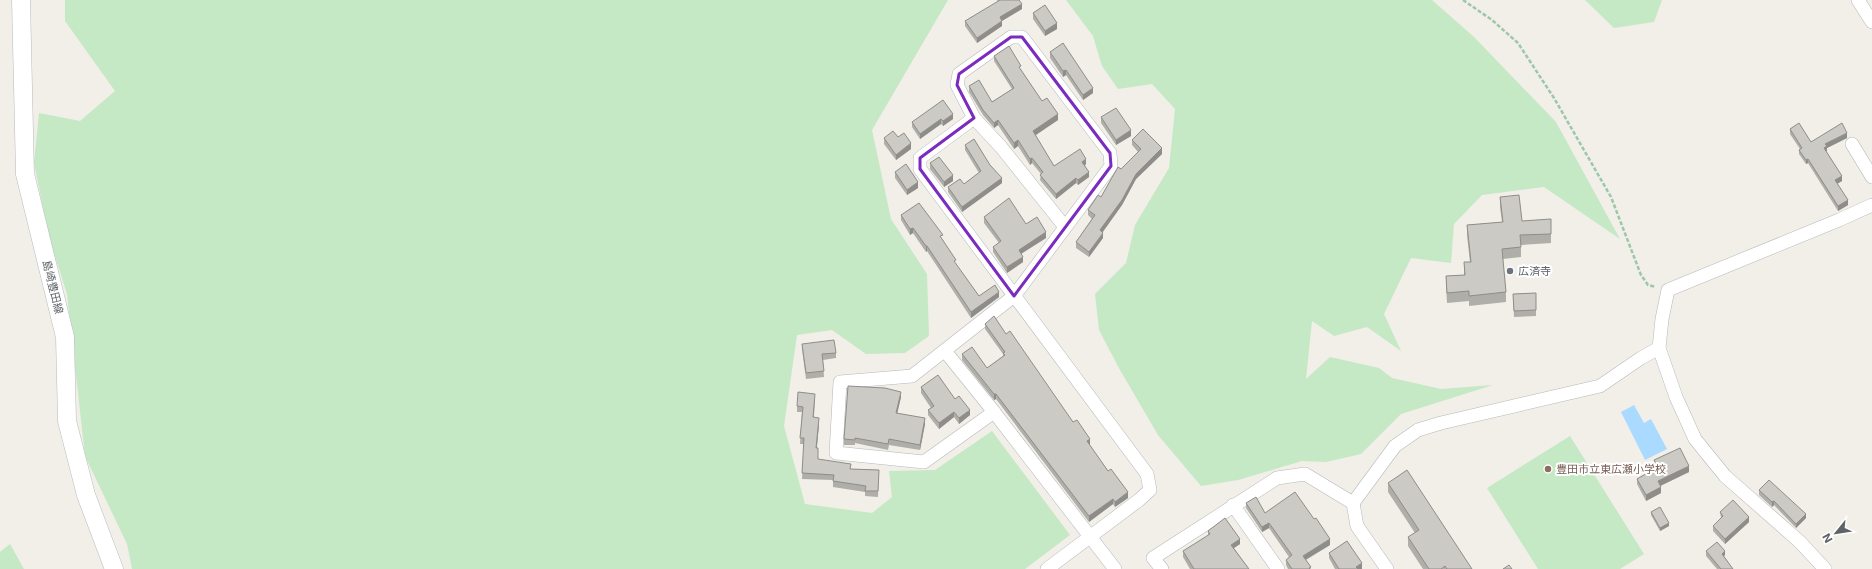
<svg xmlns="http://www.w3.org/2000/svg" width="1872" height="569" viewBox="0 0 1872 569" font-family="Inter,'Noto Sans JP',sans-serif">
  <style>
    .green { fill: #c5e8c5 }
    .water { fill: #aadaff }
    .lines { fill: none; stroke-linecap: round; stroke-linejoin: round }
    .minor-casing { stroke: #b5b8bc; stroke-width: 14 }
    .secondary-casing { stroke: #b6babf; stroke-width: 19 }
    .path { stroke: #9cc7a9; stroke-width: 2.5; stroke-dasharray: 4 2; stroke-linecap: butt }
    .minor { stroke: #fff; stroke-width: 13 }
    .secondary { stroke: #fff; stroke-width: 18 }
    .wall { fill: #afaea9 }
    .shaded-wall { fill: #8f8d8a }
    .building { fill: #cccac5; stroke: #8f8d8a }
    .marked { fill: none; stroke: #7b2cbf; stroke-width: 3; stroke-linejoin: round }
    .worship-dot { fill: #6b7280; stroke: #fff; stroke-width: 1.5 }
    .education-dot { fill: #8d6e63; stroke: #fff; stroke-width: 1.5 }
    .labels { text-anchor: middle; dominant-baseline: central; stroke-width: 4; stroke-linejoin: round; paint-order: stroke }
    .worship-label { font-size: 11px; fill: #5b616d; stroke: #fff; text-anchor: start }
    .street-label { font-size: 11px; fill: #5f6368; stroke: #fff }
    .education-label { font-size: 11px; fill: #785e54; stroke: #fff; text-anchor: start }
  </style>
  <rect width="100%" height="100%" fill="#f1efe8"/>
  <g class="green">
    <polygon points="65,0 948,0 872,130 891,219 927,274 929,336 905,353 866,354 832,330 797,335 784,426 805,504 872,513 892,497 889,471 935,470 992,431 1070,535 1025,569 132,569 127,544 85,456 67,294 49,237 34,163 39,113 80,121 115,91 65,21"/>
    <polygon points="1066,0 1432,0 1474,37 1556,122 1620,239 1544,187 1482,195 1454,224 1451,263 1411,258 1384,314 1401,351 1367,327 1334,336 1312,321 1306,379 1330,357 1379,368 1392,378 1441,389 1493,385 1401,414 1361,454 1326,462 1302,461 1238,480 1201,486 1158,435 1120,370 1099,330 1095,294 1126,263 1135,225 1169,168 1175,109 1152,84 1118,89 1102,66 1093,36"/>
    <polygon points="1585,0 1662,0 1654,22 1614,28"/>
    <polygon points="1570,436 1644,554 1620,569 1538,569 1487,488"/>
    <polygon points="10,544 24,569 0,569 0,552"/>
  </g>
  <polygon class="water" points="1634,405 1644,423 1651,419 1667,449 1645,460 1621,412"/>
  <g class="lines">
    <g class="minor-casing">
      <g id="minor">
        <polyline points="1858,0 1872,22"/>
        <polyline points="974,118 920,158 920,169 1147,474 1150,490 1139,500 1047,569"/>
        <polyline points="1852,144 1872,177"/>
        <polyline points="945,351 994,412 1115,569"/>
        <polyline points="994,412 924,462 836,453 840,382 912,376 1014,296 1111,166 1110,153 1022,37 1011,37 959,74 957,85 974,118 1001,147 1065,227"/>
        <polyline points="1353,503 1395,446 1418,430 1441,423 1600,386 1641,358 1659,348"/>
        <polyline points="1233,505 1278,569"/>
        <polyline points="1162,569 1153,558 1277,478 1305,474 1353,503 1357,526 1387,569"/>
        <polyline points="1825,569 1800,542 1725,476 1695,439 1676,397 1659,348 1662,319 1668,290 1839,220 1872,205"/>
      </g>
    </g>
    <g class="secondary-casing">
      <polyline id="secondary" points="21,0 25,174 65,337 67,421 86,495 114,569"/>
    </g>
    <polyline class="path" points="1463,0 1492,20 1518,43 1554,98 1611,197 1641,275 1648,285 1656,287"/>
    <use href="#minor" class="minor"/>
    <use href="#secondary" class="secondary"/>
  </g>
  <g class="wall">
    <polygon points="997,0 1019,0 1022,9 1002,21 1002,26 977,43 965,26 965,21 998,2"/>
    <polygon points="1033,13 1057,29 1045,36 1033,19"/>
    <polygon points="1050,52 1093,93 1083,100 1066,75 1063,77 1050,58"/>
    <polygon points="994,56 1021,71 1042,101 1058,120 1035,135 1054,166 1086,164 1085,165 1089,177 1078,185 1076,183 1056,199 1040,180 1041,174 1032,163 1030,165 1018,146 1014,149 998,125 994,128 983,115 969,92 969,86 992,102 1012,89 994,61"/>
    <polygon points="1101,117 1131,136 1116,145 1101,123"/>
    <polygon points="953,119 943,126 941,124 920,139 912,127 912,122"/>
    <polygon points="1790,129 1811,142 1847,138 1827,148 1827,151 1826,151 1842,181 1837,184 1848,205 1838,211 1808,163 1806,164 1799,154 1799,150 1800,149 1790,134"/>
    <polygon points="884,138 911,149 896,160 884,144"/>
    <polygon points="1132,140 1162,154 1136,179 1122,205 1102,232 1103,238 1089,257 1076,248 1076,242 1092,219 1088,215 1088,210 1101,197 1121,169 1138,152 1132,145"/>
    <polygon points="965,145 1002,183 962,212 948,192 948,187 964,184 979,173 965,150"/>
    <polygon points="930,163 953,181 944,187 930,169"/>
    <polygon points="895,172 918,188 907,195 895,178"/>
    <polygon points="1500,197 1522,221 1551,234 1551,243 1521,245 1521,257 1503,259 1506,292 1506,302 1469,306 1469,301 1447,303 1446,286 1446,276 1464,275 1464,262 1470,262 1467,235 1467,225 1502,222 1500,207"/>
    <polygon points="901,215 943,240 956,265 979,296 999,297 971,318 927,251 926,252 913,233 910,235 901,220"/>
    <polygon points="984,217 1026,224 1046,238 1021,254 1023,262 1007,273 993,252 993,247 999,243 984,223"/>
    <polygon points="1536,293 1536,316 1514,317 1513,294"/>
    <polygon points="985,324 1006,334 1090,444 1089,444 1108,471 1128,498 1115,507 1113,504 1089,522 996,399 994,400 962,360 962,354 987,368 1003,356 1003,354 985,329"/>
    <polygon points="802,344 836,353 836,358 823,360 824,377 806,379 802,349"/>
    <polygon points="921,387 955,399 970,415 959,424 954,417 939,429 928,415 928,410 931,408 921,393"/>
    <polygon points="901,397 897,413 925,424 920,450 889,445 888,450 855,443 855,445 844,445 844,439"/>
    <polygon points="815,400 814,417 819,424 817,448 818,459 851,469 879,470 878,497 865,496 865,492 833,487 833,480 802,479 804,444 800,444 802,412 797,412 797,406"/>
    <polygon points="1654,460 1689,472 1660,486 1661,493 1646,501 1637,484 1637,479 1656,468 1654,465"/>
    <polygon points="1388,483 1472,569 1423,569 1408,546 1408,537 1415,533 1388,492"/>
    <polygon points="1759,490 1806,518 1796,528 1774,505 1772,507 1759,495"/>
    <polygon points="1246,503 1265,513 1330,545 1306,560 1311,569 1288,569 1286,565 1286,560 1289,557 1269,528 1262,532 1246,508"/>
    <polygon points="1651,512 1669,526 1660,531 1651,515"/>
    <polygon points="1720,512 1749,522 1725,544 1713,531 1713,526 1721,518"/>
    <polygon points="1208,531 1240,544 1234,548 1249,569 1190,569 1183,557 1183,551 1208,536"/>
    <polygon points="1706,551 1725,555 1724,556 1733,569 1717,569 1706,556"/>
    <polygon points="1329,553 1362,569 1335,569 1329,558"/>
  </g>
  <g class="shaded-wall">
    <polygon points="1022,4 1022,9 1000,22 1000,17"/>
    <polygon points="1002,21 1002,26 977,43 977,38"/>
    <polygon points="1057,23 1057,29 1045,36 1045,31"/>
    <polygon points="1066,70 1066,75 1063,77 1063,71"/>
    <polygon points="1093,88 1093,93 1083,100 1083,95"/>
    <polygon points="953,114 953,119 943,126 943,121"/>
    <polygon points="1058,114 1058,120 1033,137 1033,131"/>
    <polygon points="941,119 941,124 920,139 920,134"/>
    <polygon points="998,120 998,125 994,128 994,123"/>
    <polygon points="1131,130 1131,136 1116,145 1116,140"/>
    <polygon points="1847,133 1847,138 1827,148 1827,151 1824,152 1824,148 1825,144"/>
    <polygon points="1018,140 1018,146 1014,149 1014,143"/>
    <polygon points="911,143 911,149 896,160 896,155"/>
    <polygon points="1162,148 1162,154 1136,179 1122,205 1100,236 1100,230 1136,174"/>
    <polygon points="1032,158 1032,163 1030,165 1030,159"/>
    <polygon points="1086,159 1086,164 1082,167 1082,162"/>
    <polygon points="1808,159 1808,163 1806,164 1806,160"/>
    <polygon points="1089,172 1089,177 1078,185 1078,180"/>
    <polygon points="953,175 953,181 944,187 944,182"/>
    <polygon points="1842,176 1842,181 1835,185 1835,180"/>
    <polygon points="1002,178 1002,183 962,212 962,207"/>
    <polygon points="1076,178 1076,183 1056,199 1056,194"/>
    <polygon points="918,182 918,188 907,195 907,190"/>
    <polygon points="1848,200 1848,205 1838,211 1838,206"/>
    <polygon points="913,228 913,233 910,235 910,229"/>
    <polygon points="1046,232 1046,238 1019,255 1019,250"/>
    <polygon points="1103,233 1103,238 1089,257 1089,252"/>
    <polygon points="926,246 927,246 927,251 926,252"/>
    <polygon points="1023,257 1023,262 1007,273 1007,267"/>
    <polygon points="999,292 999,297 971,318 971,312"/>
    <polygon points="901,392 901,397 896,419 896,413"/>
    <polygon points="994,394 996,394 996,399 994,400"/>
    <polygon points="970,410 970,415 959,424 959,418"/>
    <polygon points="954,412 954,417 939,429 939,423"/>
    <polygon points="819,418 819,424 816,454 816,448"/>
    <polygon points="925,418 925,424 920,450 920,445"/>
    <polygon points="1090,439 1090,444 1087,446 1087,441"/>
    <polygon points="1689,466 1689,472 1658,487 1658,481"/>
    <polygon points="1661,487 1661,493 1646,501 1646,495"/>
    <polygon points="1128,492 1128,498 1115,507 1115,502"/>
    <polygon points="1113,499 1113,504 1089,522 1089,516"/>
    <polygon points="1774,501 1774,505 1772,507 1772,502"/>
    <polygon points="1806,514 1806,518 1796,528 1796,524"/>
    <polygon points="1749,517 1749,522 1725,544 1725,539"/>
    <polygon points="1269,523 1269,528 1262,532 1262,527"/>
    <polygon points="1669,523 1669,526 1660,531 1660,528"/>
    <polygon points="1240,539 1240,544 1231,550 1231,545"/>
    <polygon points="1330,539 1330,545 1303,561 1303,556"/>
    <polygon points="1725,551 1725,555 1722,558 1722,554"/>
    <polygon points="1362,563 1362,569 1356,569 1356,567"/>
  </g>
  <g class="building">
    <polygon points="1000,0 1019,0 1022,4 1000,17 1002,21 977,38 965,21"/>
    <polygon points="1045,5 1057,23 1045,31 1033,13"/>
    <polygon points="1063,43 1093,88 1083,95 1066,70 1063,71 1050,52"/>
    <polygon points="1009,46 1021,66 1019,67 1042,101 1047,98 1058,114 1033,131 1054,166 1080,149 1086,159 1082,162 1089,172 1078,180 1076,178 1056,194 1040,175 1043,172 1032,158 1030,159 1018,140 1014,143 998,120 994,123 983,110 969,86 979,80 992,102 1014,88 994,56"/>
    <polygon points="943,100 953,114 943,121 941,119 920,134 912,122"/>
    <polygon points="1116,108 1131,130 1116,140 1101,117"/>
    <polygon points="1799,123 1811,142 1842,123 1847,133 1825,144 1827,146 1824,148 1842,176 1835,180 1848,200 1838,206 1808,159 1806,160 1799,150 1802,148 1790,129"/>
    <polygon points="1143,129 1162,148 1136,174 1122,200 1100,230 1103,233 1089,252 1076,242 1095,215 1088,210 1098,195 1101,197 1118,167 1121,169 1141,149 1132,140"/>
    <polygon points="893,131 898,137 904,133 911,143 896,155 884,138"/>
    <polygon points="974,139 990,165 1002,178 962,207 948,187 960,179 964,184 981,171 965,145"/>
    <polygon points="939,157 953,175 944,182 930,163"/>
    <polygon points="906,164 918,182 907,190 895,172"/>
    <polygon points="1519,195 1522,221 1551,219 1551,234 1520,235 1521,247 1502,249 1506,292 1469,296 1469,291 1447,293 1446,276 1465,275 1464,262 1471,262 1467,225 1503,222 1500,197"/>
    <polygon points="1009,198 1026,224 1037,217 1046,232 1019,250 1023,257 1007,267 993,247 1001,241 984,217"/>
    <polygon points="919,203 943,235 940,236 956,260 954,261 979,296 995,285 999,292 971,312 927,246 926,246 913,228 910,229 901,215"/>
    <polygon points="1536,293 1536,310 1514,311 1513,294"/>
    <polygon points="994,316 1006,334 1010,331 1073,422 1077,420 1090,439 1087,441 1108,471 1111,469 1128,492 1115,502 1113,499 1089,516 996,394 994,394 962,354 972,347 987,368 1005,355 1003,353 1005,352 985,324"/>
    <polygon points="834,340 836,353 822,354 824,371 806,373 802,344"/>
    <polygon points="938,375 955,399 959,396 970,410 959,418 954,412 939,423 928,410 934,406 921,387"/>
    <polygon points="848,386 885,388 901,392 896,413 925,418 920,445 889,439 888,444 855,438 855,440 844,439"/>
    <polygon points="798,392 815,394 813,417 819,418 816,448 818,448 818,459 851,464 850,469 879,470 878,491 865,491 866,486 833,481 834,475 802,473 804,438 800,438 803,407 797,406"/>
    <polygon points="1680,448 1689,466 1658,481 1661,487 1646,495 1637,479 1658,467 1654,460"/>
    <polygon points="1407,470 1472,569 1447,569 1445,566 1441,569 1429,569 1408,537 1419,530 1388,483"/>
    <polygon points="1769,480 1806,514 1796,524 1774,501 1772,502 1759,490"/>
    <polygon points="1295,492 1314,519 1316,518 1330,539 1303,556 1311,567 1309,568 1310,569 1292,569 1286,560 1292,555 1269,523 1262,527 1246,503 1256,497 1265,513"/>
    <polygon points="1733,500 1749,517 1725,539 1713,526 1723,516 1720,512"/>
    <polygon points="1660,507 1669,523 1660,528 1651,512"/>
    <polygon points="1225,518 1240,539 1231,545 1249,569 1194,569 1183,551 1210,534 1208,531"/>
    <polygon points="1347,541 1362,563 1356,567 1358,569 1339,569 1329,553"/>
    <polygon points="1717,542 1725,551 1722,554 1733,569 1721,569 1706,551"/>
    <polygon points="1509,565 1512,569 1503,569"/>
  </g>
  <path class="marked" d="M1011 37H1022L1110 153 1111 166 1014 296 920 169V158L974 118 957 85 959 74Z"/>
  <circle class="worship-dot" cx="1510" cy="271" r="4"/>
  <circle class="education-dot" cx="1548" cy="469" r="4"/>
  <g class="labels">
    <g class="worship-label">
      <text x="1518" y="271">広済寺</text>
    </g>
    <g class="street-label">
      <text transform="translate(53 287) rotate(76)">島崎豊田線</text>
    </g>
    <g class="education-label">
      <text x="1556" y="469">豊田市立東広瀬小学校</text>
    </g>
  </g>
  <g transform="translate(1836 533) rotate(240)" stroke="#ffffff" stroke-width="3" paint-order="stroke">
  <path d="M0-3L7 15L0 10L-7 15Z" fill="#5f6368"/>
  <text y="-6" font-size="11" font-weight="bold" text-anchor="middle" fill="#5f6368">N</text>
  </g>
</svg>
